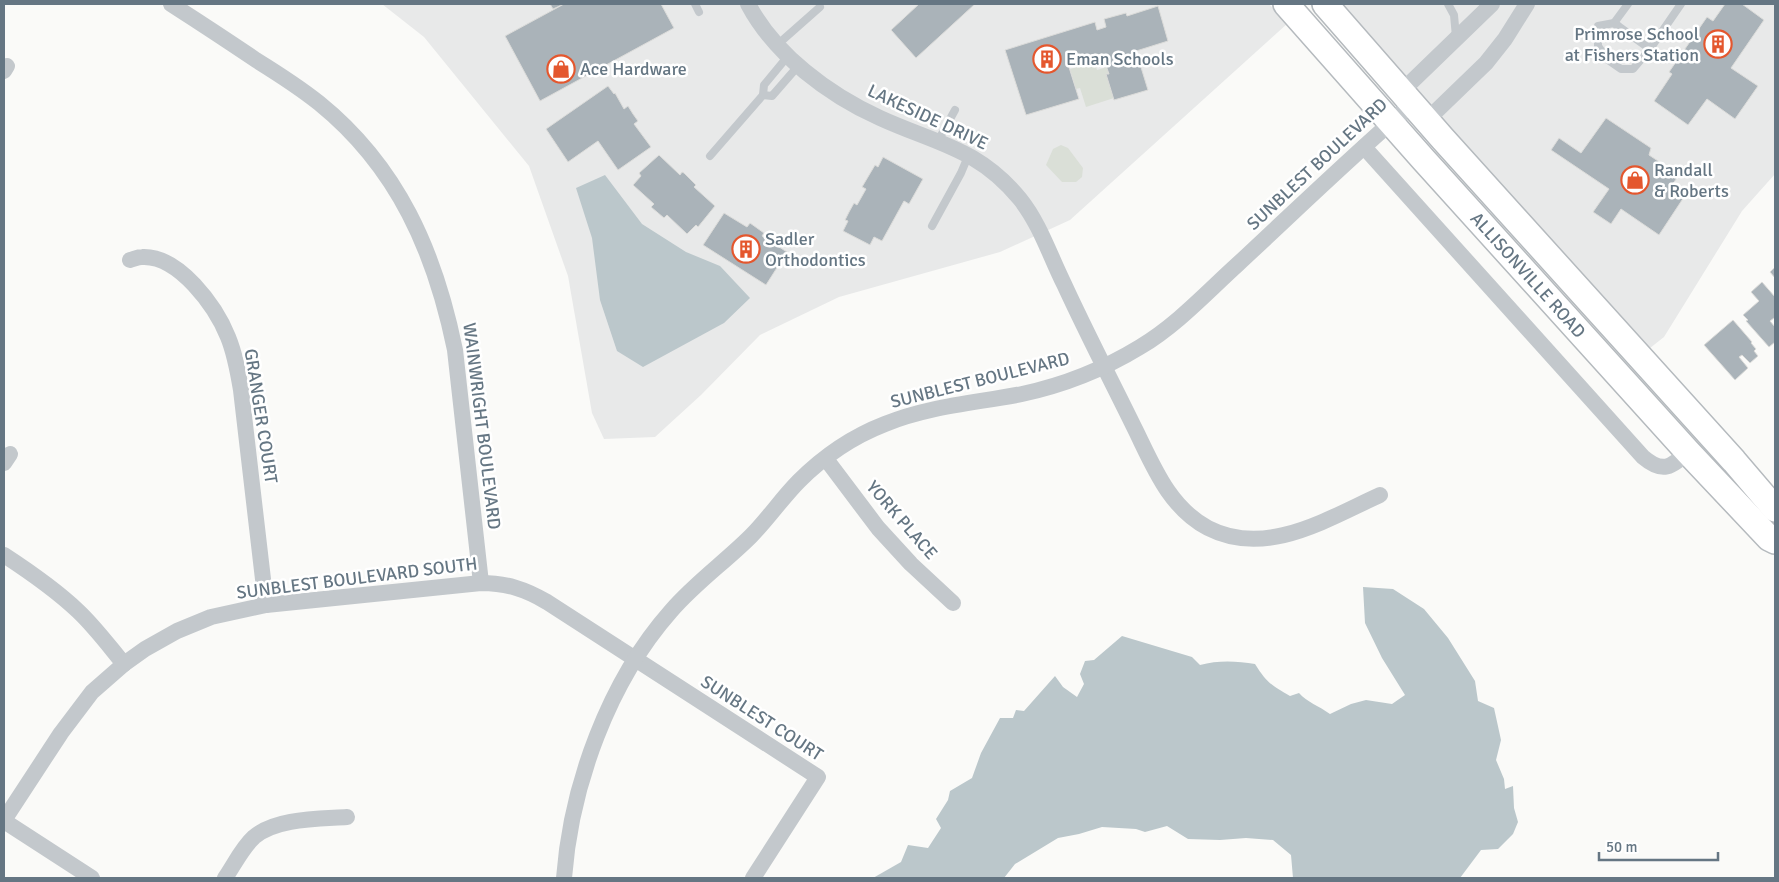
<svg xmlns="http://www.w3.org/2000/svg" width="1779" height="882" viewBox="0 0 1779 882" font-family="Signika,sans-serif">
  <style>
    .built { fill: #e8e9e9 }
    .green { fill: #dadfd7 }
    .water { fill: #bbc7cb }
    .building { fill: #aab3b9; stroke: #dcdcda }
    .lines { fill: none; stroke-linecap: round; stroke-linejoin: round }
    .primary-casing { stroke: #b5babe; stroke-width: 28 }
    .lane { stroke: #c3c8cc; stroke-width: 8 }
    .street { stroke: #c3c8cc; stroke-width: 16 }
    .primary { stroke: #fff; stroke-width: 25 }
    .labels { text-anchor: middle; dominant-baseline: central; stroke-width: 5; stroke-linejoin: round; paint-order: stroke }
    .poi-label { font-size: 18px; fill: #657683; stroke: #fff; text-anchor: start }
    .street-label { font-size: 18px; fill: #657683; stroke: #fff }
  </style>
  <rect width="100%" height="100%" fill="#fafaf8"/>
  <g class="built">
    <polygon points="382,4 1269,4 1287,24 1070,220 1000,252 839,297 760,335 701,395 655,437 604,439 592,413 568,276 529,166 424,37"/>
    <polygon points="1332,4 1775,4 1775,174 1742,211 1664,337 1645,352"/>
  </g>
  <g class="green">
    <polygon points="1093,57 1097,70 1107,67 1109,74 1107,74 1114,98 1086,107 1080,88 1076,89 1070,69 1081,66 1080,61"/>
    <polygon points="1061,145 1068,148 1083,168 1082,177 1076,182 1062,182 1046,165 1053,149"/>
  </g>
  <g class="water">
    <polygon points="605,175 642,224 686,252 720,266 750,298 724,323 643,367 617,351 600,300 592,238 576,188"/>
    <path d="M1363 587 1393 589 1424 609 1448 638 1475 681 1478 701 1494 708 1501 740 1496 760 1504 779 1505 789 1513 786 1514 808 1518 822 1513 834 1498 849 1481 850 1460 878H1293L1291 855 1273 840 1246 838 1220 840 1188 839 1167 826 1145 832 1136 829 1102 827 1079 834 1058 838 1015 864 1004 878H873L901 862 908 845 928 848 941 828 936 819 948 800 950 791 972 778 981 753 1000 718H1013L1016 710 1024 711 1055 676 1063 687 1077 697 1084 684 1080 674 1085 661 1094 660 1122 636 1192 657 1200 665C1218 660 1237 661 1255 664 1267 683 1271 685 1290 696L1299 693C1307 702 1319 706 1330 714L1351 704 1366 700 1392 704 1405 695 1382 658 1365 623Z"/>
  </g>
  <g class="building">
    <polygon points="550,4 564,4 553,9"/>
    <polygon points="564,4 661,4 674,28 540,101 505,36"/>
    <polygon points="919,4 975,4 916,58 891,30"/>
    <polygon points="1725,4 1742,4 1764,20 1731,68 1758,86 1735,119 1707,99 1688,125 1654,101 1672,74 1669,72 1707,17 1713,21"/>
    <polygon points="1158,6 1168,41 1133,52 1137,65 1140,64 1148,90 1114,100 1106,74 1109,74 1102,54 1068,64 1079,99 1026,115 1005,50 1095,22 1097,30 1106,27 1104,19 1126,13 1127,16"/>
    <polygon points="608,86 614,94 615,93 624,109 628,106 633,114 638,121 634,124 651,147 618,170 598,141 568,162 546,129"/>
    <polygon points="1606,118 1651,148 1649,155 1679,175 1672,185 1686,194 1659,235 1621,209 1611,224 1593,212 1609,189 1551,150 1559,138 1581,153"/>
    <polygon points="659,155 680,175 682,172 684,173 696,185 694,187 715,206 698,227 696,225 687,234 667,215 664,218 651,207 654,204 633,185 641,176 639,173"/>
    <polygon points="883,157 923,179 909,204 904,201 882,241 874,237 870,245 843,231 848,221 845,220 849,212 854,203 857,205 866,189 862,187 875,165 878,167"/>
    <polygon points="724,213 747,227 750,223 764,233 762,236 787,252 766,285 703,245"/>
    <polygon points="1775,267 1775,278 1770,272"/>
    <polygon points="1762,282 1775,297 1775,319 1774,318 1770,321 1775,327 1775,342 1769,347 1746,321 1748,320 1743,315 1759,301 1751,292"/>
    <polygon points="1733,320 1752,342 1751,343 1756,349 1754,351 1758,356 1750,363 1742,355 1739,357 1748,368 1735,380 1704,345"/>
  </g>
  <g class="lines">
    <g class="primary-casing">
      <g id="primary">
        <polyline points="1286,4 1423,159 1688,452 1769,538 1775,541"/>
        <polyline points="1325,4 1443,139 1734,461 1775,509"/>
      </g>
    </g>
    <g class="lane">
      <polyline points="695,4 699,12"/>
      <polyline points="1448,4 1454,15 1456,37"/>
      <polygon points="1614,23 1650,49 1633,69 1621,69 1608,60 1598,46 1598,26"/>
      <polyline points="1618,26 1614,23 1628,4"/>
      <polyline points="777,45 820,7"/>
      <polyline points="1648,47 1650,49 1681,4"/>
      <polyline points="788,56 764,85 763,95 772,96 799,65"/>
      <polyline points="938,141 955,110"/>
      <polyline points="710,156 763,95"/>
      <polyline points="932,226 961,173 969,154"/>
    </g>
    <g class="street">
      <path d="M171 4C199 22 228 41 256 60 277 73 299 87 319 103 398 167 435 252 455 350L481 583"/>
      <path d="M748 4C775 55 829 95 880 118 937 144 978 148 1020 199 1040 224 1050 256 1064 284 1087 334 1112 382 1136 431 1154 468 1170 508 1208 528 1266 558 1327 519 1380 495"/>
      <polyline points="4,71 7,66"/>
      <polyline points="1402,91 1492,4"/>
      <polyline points="1427,120 1486,63 1505,39 1527,4"/>
      <path d="M1364 147 1643 457C1663 474 1671 467 1688 452"/>
      <path d="M130 260C134 259 138 257 142 257 179 255 216 307 228 337 235 354 238 372 241 390L266 605"/>
      <polyline points="826,459 878,528 911,564 953,603"/>
      <polyline points="4,463 10,454"/>
      <path d="M4 555C30 572 55 589 78 611 95 627 109 646 124 664"/>
      <path d="M4 820 61 733 92 692 124 664 145 649 177 631 211 617 266 605 481 583C506 583 525 589 547 602L818 777 753 878"/>
      <polyline points="4,821 92,878"/>
      <path d="M225 878C234 865 242 848 254 837 276 818 319 819 347 817"/>
      <path d="M564 878C571 785 609 681 671 611 695 583 725 562 751 536 768 519 782 498 799 481 823 457 854 436 885 424 929 406 976 403 1022 394 1064 385 1104 369 1140 347 1177 325 1207 292 1238 264 1296 210 1353 155 1413 103"/>
    </g>
    <use href="#primary" class="primary"/>
  </g>
  <defs>
    <g id="building-ring" transform="scale(1.4375)"><circle r="9.5" fill="#fff" stroke="#e4572e" stroke-width="1.5"/><path d="M-4-6H4V6H1V3H-1V6H-4ZM-2.5-4.3h1.7v1.8h-1.7ZM.8-4.3h1.7v1.8H.8ZM-2.5-1h1.7V.8h-1.7ZM.8-1h1.7V.8H.8Z" fill="#e4572e"/></g>
    <g id="shop-ring" transform="scale(1.4375)"><circle r="9.5" fill="#fff" stroke="#e4572e" stroke-width="1.5"/><path d="M-5-2.5h2.3a2.7 3.5 0 0 1 5.4 0H5L5.5 6h-11ZM-1.5-2.5h3a1.5 2.3 0 0 0-3 0Z" fill="#e4572e"/></g>
  </defs>
  <g fill-rule="evenodd">
    <use href="#building-ring" x="1718" y="44"/>
    <use href="#building-ring" x="1047" y="59"/>
    <use href="#shop-ring" x="561" y="69"/>
    <use href="#shop-ring" x="1635" y="180"/>
    <use href="#building-ring" x="746" y="249"/>
  </g>
  <g class="labels">
    <g class="poi-label">
      <text x="1699" y="34" text-anchor="end">Primrose School<tspan x="1699" dy="21">at Fishers Station</tspan></text>
      <text x="1066" y="59">Eman Schools</text>
      <text x="580" y="69">Ace Hardware</text>
      <text x="1654" y="170">Randall<tspan x="1654" dy="21">&amp; Roberts</tspan></text>
      <text x="765" y="239">Sadler<tspan x="765" dy="21">Orthodontics</tspan></text>
    </g>
    <g class="street-label">
      <text transform="translate(928 117) rotate(25)">LAKESIDE DRIVE</text>
      <text transform="translate(1317 164) rotate(-43)">SUNBLEST BOULEVARD</text>
      <text transform="translate(1528 275) rotate(48)">ALLISONVILLE ROAD</text>
      <text transform="translate(980 380) rotate(-14)">SUNBLEST BOULEVARD</text>
      <text transform="translate(261 416) rotate(81)">GRANGER COURT</text>
      <text transform="translate(482 426) rotate(83)">WAINWRIGHT BOULEVARD</text>
      <text transform="translate(902 520) rotate(49)">YORK PLACE</text>
      <text transform="translate(357 578) rotate(-7)">SUNBLEST BOULEVARD SOUTH</text>
      <text transform="translate(762 718) rotate(33)">SUNBLEST COURT</text>
    </g>
  </g>
  <rect width="1779" height="882" fill="none" stroke="#657683" stroke-width="10"/>
  <path d="M1599 852v8h119v-8" fill="none" stroke="#657683" stroke-width="2.5"/>
  <text x="1606" y="852" font-size="15" fill="#657683" stroke="#ffffff" stroke-width="4" paint-order="stroke">50 m</text>
</svg>
